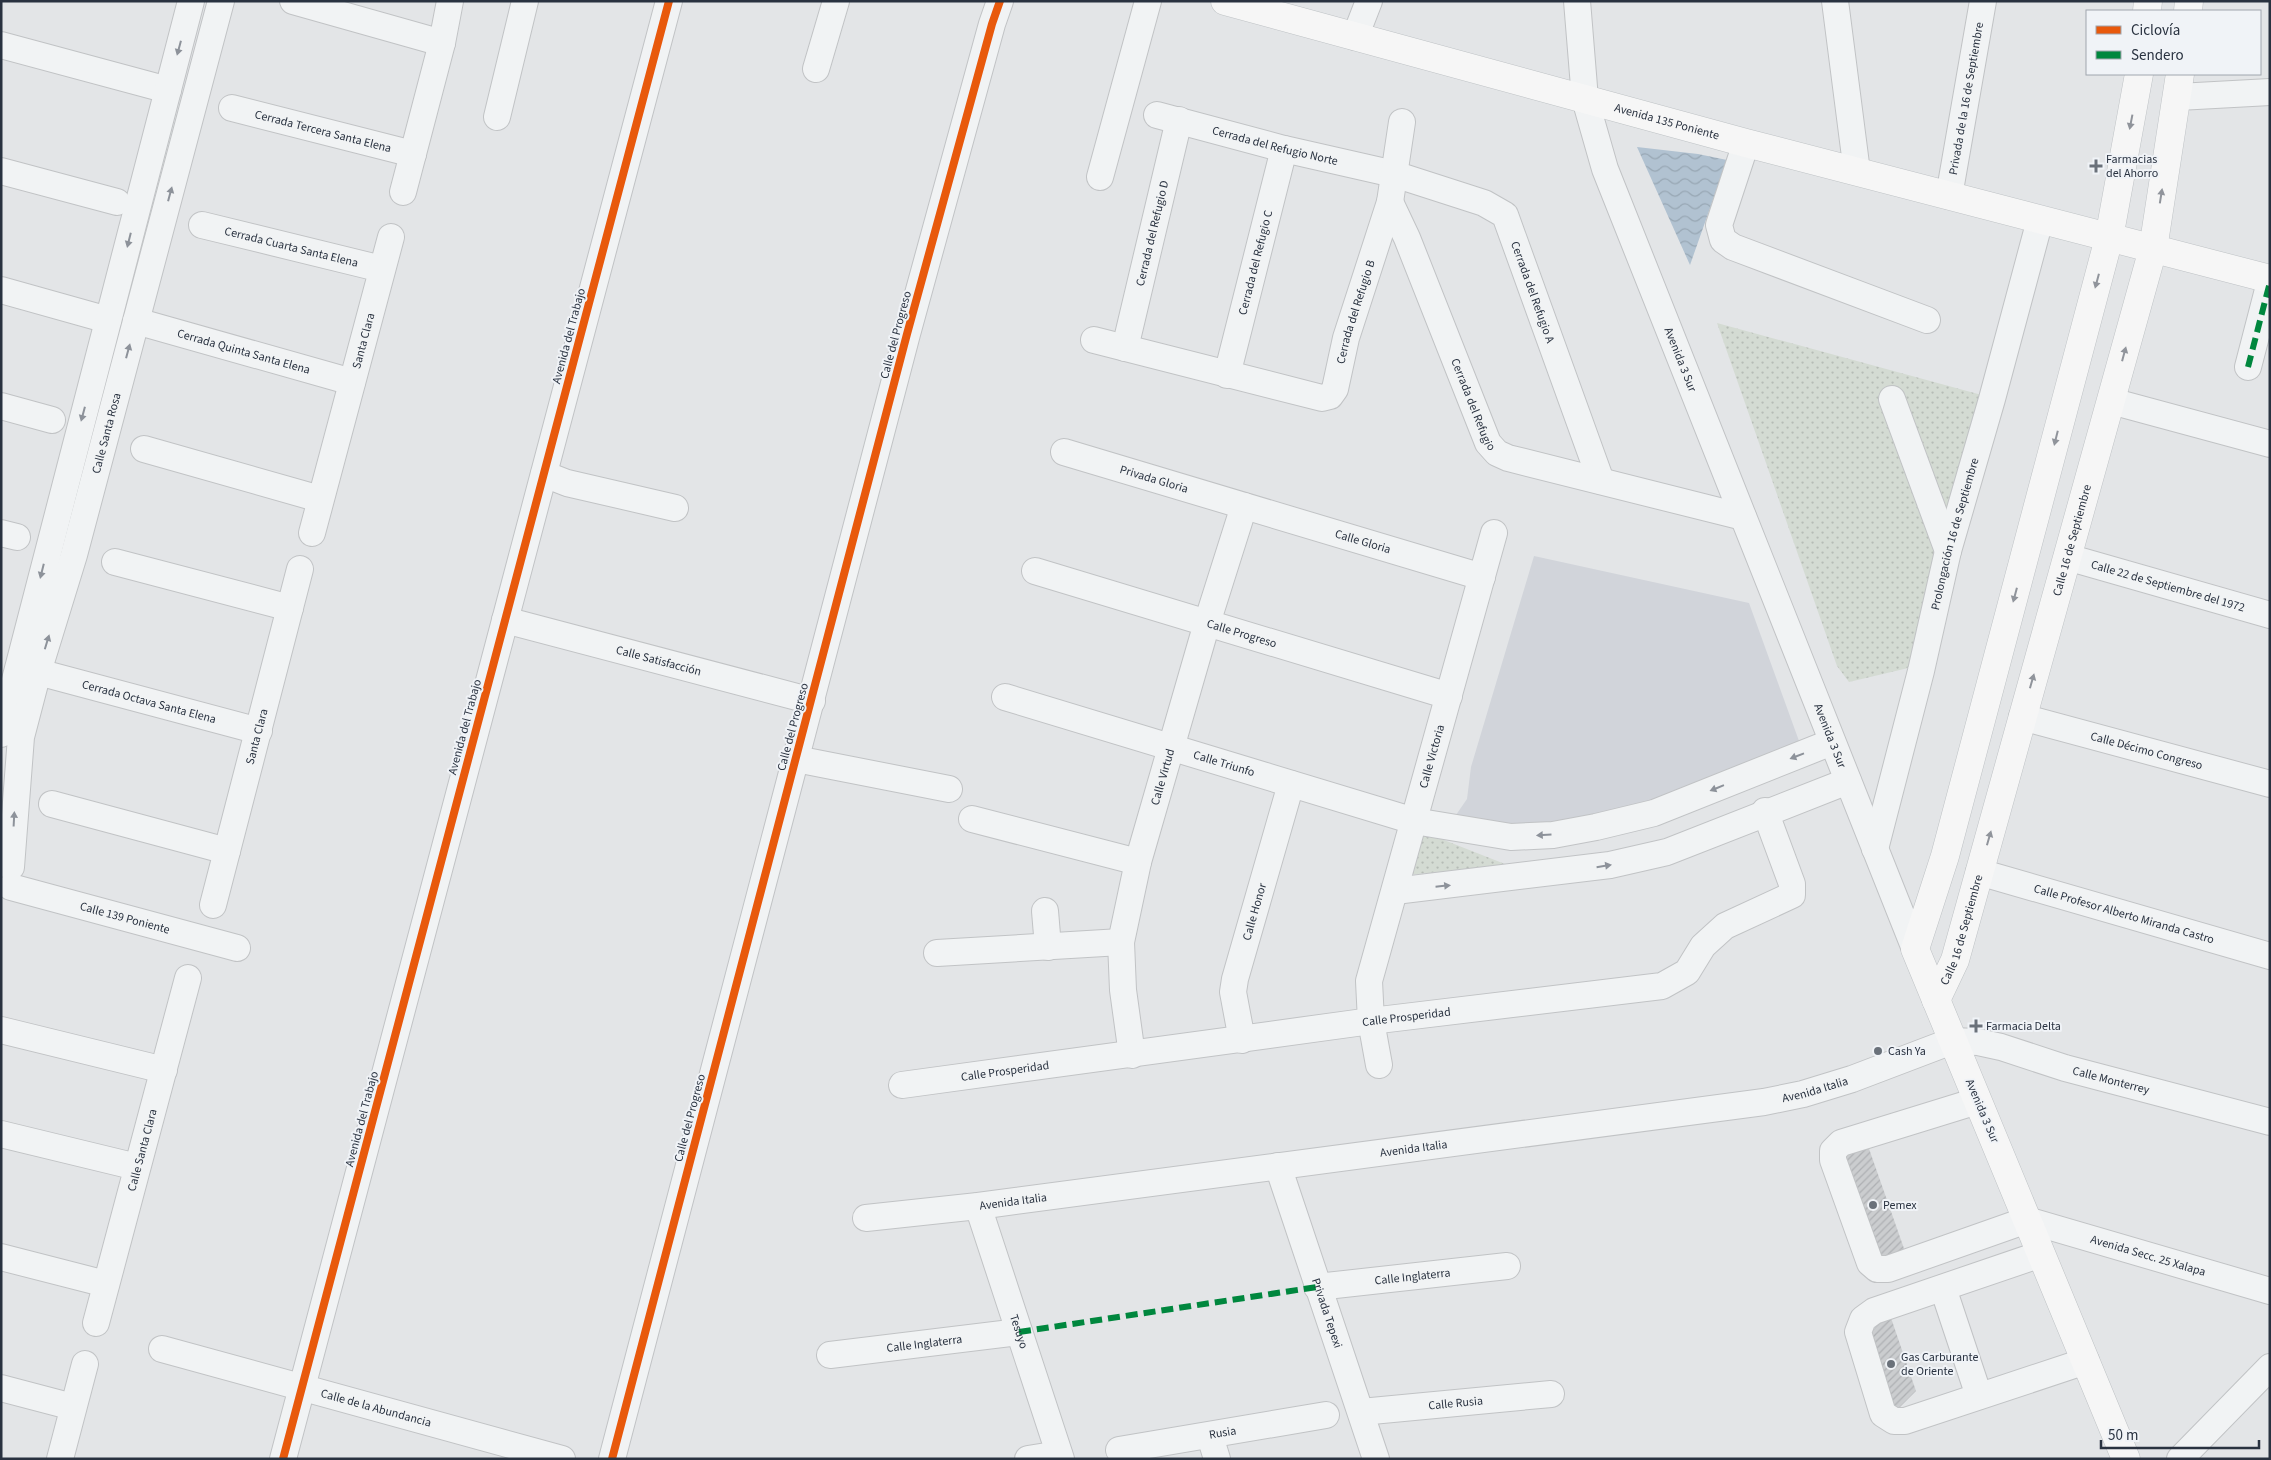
<svg xmlns="http://www.w3.org/2000/svg" width="2271" height="1460" viewBox="0 0 2271 1460" font-family="'Source Sans 3',sans-serif">
  <style>
    .built { fill: #d1d4da }
    .park { fill: url(#park-dots) }
    .water { fill: url(#water-waves) }
    .building { fill: url(#building-hatch) }
    .lines { fill: none; stroke-linecap: round; stroke-linejoin: round }
    .minor-casing { stroke: #c1c3c5; stroke-width: 28 }
    .major-casing { stroke: #bec2c5; stroke-width: 29 }
    .minor { stroke: #f1f3f4; stroke-width: 26 }
    .major { stroke: #f6f6f6; stroke-width: 28 }
    .quiet { stroke: #00873e; stroke-width: 6; stroke-dasharray: 12 6; stroke-linecap: butt }
    .cycleway-casing { stroke: #f0f3f7; stroke-width: 11 }
    .cycleway { stroke: #e8590c; stroke-width: 8 }
    .oneway { fill: #8d929a }
    .oneway2 { fill: #90949b }
    .poi-dot { fill: #6a717a; stroke: #f0f3f7; stroke-width: 2 }
    .labels { text-anchor: middle; dominant-baseline: central; stroke-width: 4; stroke-linejoin: round; paint-order: stroke }
    .street-label { font-size: 12px; fill: #293240; stroke: #f0f3f7 }
    .poi-label { font-size: 12px; fill: #293240; stroke: #f0f3f7; text-anchor: start }
  </style>
  <defs>
    <pattern id="park-dots" width="8" height="8" patternUnits="userSpaceOnUse" patternTransform="scale(1.25)"><rect width="8" height="8" fill="#d4dbd3"/><path d="M2 2h.1M6 6h.1" fill="none" stroke="#b6bcb6" stroke-width="1.8" stroke-linecap="round"/></pattern>
    <pattern id="water-waves" width="16" height="10" patternUnits="userSpaceOnUse" patternTransform="scale(1.25)"><rect width="16" height="10" fill="#b1c2d1"/><path d="M0 5q4-4 8 0t8 0" fill="none" stroke="#98a7b4"/></pattern>
    <pattern id="building-hatch" width="6" height="6" patternUnits="userSpaceOnUse" patternTransform="scale(1.25)"><rect width="6" height="6" fill="#cbcdcf"/><path d="M-1 1l2-2M0 6l6-6M5 7l2-2" fill="none" stroke="#aeb0b3"/></pattern>
  </defs>
  <rect width="100%" height="100%" fill="#e3e5e7"/>
  <polygon class="built" points="1534,556 1749,603 1803,752 1575,831 1449,825 1467,799 1471,767"/>
  <g class="park">
    <polygon points="1717,323 1989,397 1921,665 1849,682 1837,666"/>
    <polygon points="1421,831 1510,866 1406,875"/>
  </g>
  <polygon class="water" points="1637,147 1698,154 1727,160 1690,265"/>
  <g class="building">
    <polygon points="1867,1143 1907,1257 1880,1266 1840,1153"/>
    <polygon points="1889,1312 1916,1391 1892,1415 1866,1338"/>
  </g>
  <g class="lines">
    <g class="minor-casing">
      <g id="minor">
        <polyline points="293,1 442,43"/>
        <path id="s1" d="M1577 1 1585 99 1605 169 1915 949"/>
        <polyline points="1835,1 1857,172"/>
        <polyline points="1355,37 1369,1"/>
        <polyline points="1,45 168,90"/>
        <polyline points="816,69 836,1"/>
        <polyline points="2178,97 2270,92"/>
        <path id="s2" d="M232 108 413 154"/>
        <path id="s3" d="M1157 115 1284 149 1394 174 1484 203 1505 215 1601 481"/>
        <polyline points="497,117 525,1"/>
        <polyline points="1746,143 1719,225 1723,240 1733,247 1927,320"/>
        <polyline points="1,171 117,202"/>
        <polyline points="1100,177 1148,1"/>
        <polyline points="403,192 442,43 450,1"/>
        <path id="s4" d="M1949 196 1983 1"/>
        <path id="s5" d="M1390 202 1407 238 1488 443 1497 453 1508 458 1743 517"/>
        <path id="s6" d="M202 225 382 269"/>
        <polyline points="1,290 108,320"/>
        <path id="s7" d="M136 321 352 382"/>
        <path id="s8" d="M1094 340 1322 398 1330 396 1335 389 1346 338 1390 202 1402 122"/>
        <path id="s9" d="M1125 348 1179 120"/>
        <polyline points="2248,367 2270,282"/>
        <path id="s10" d="M1227 375 1284 149"/>
        <polyline points="1892,399 1948,551"/>
        <polyline points="2111,401 2270,444"/>
        <polyline points="1,406 52,420"/>
        <polyline points="144,449 320,499"/>
        <path id="s11" d="M1064 452 1482 577"/>
        <polyline points="544,474 567,483 675,508"/>
        <polyline points="1,533 17,537"/>
        <path id="s12" d="M312 533 391 237"/>
        <path id="s13" d="M2067 557 2270 615"/>
        <polyline points="115,562 290,608"/>
        <path id="s14" d="M1035 571 1449 696"/>
        <path id="s15" d="M505 620 812 701"/>
        <path id="s16" d="M38 672 259 731"/>
        <path id="s17" d="M1005 697 1414 821 1511 837 1553 835 1596 827 1654 813 1832 742"/>
        <path id="s18" d="M2022 717 2270 784"/>
        <polyline points="1,734 191,1"/>
        <polyline points="796,759 949,789"/>
        <polyline points="52,804 227,851"/>
        <polyline points="972,819 1138,862"/>
        <path id="s19" d="M1875 849 1921 671 1948 551 1992 399 2040 220"/>
        <path id="s20" d="M11 867 21 737 38 672 74 555 221 1"/>
        <path id="s21" d="M1979 872 2270 956"/>
        <path id="s22" d="M11 887 237 948"/>
        <polyline points="1395,891 1610,865 1667,852 1848,781"/>
        <path id="s23" d="M213 905 300 569"/>
        <polyline points="1045,911 1048,947"/>
        <polyline points="937,953 1121,942"/>
        <polyline points="1,1030 164,1070"/>
        <path id="s24" d="M1242 1040 1233 992 1235 979 1291 784"/>
        <path id="s25" d="M1132 1055 1123 990 1121 942 1138 862 1207 623 1244 506"/>
        <path id="s26" d="M1379 1065 1371 1021 1369 981 1494 533"/>
        <path id="s27" d="M902 1085 1371 1021 1662 986 1687 972 1703 946 1725 926 1792 895V884L1765 811"/>
        <path id="s28" d="M1977 1101 1841 1143 1833 1151V1160L1870 1263 1877 1269H1888L2027 1220 2270 1291"/>
        <polyline points="1,1134 137,1167"/>
        <path id="s29" d="M1278 1166 1376 1459"/>
        <path id="s30" d="M978 1206 1061 1459"/>
        <path id="s31" d="M866 1218 978 1206 1764 1102 1803 1094 1852 1079 1952 1041 1978 1042 2001 1047 2065 1068 2270 1122"/>
        <polyline points="2041,1254 1874,1311 1863,1319 1858,1332 1883,1414 1894,1421 1905,1421 2086,1361"/>
        <polyline points="1,1257 106,1284"/>
        <path id="s32" d="M1317 1287 1507 1266"/>
        <polyline points="1943,1288 1979,1396"/>
        <path id="s33" d="M96 1323 188 978"/>
        <path id="s34" d="M162 1349 562 1459"/>
        <path id="s35" d="M830 1355 1019 1332"/>
        <polyline points="1,1388 73,1407"/>
        <path id="s36" d="M1361 1412 1551 1394"/>
        <polyline points="1210,1436 1217,1459"/>
        <path id="s37" d="M1119 1450 1326 1415"/>
        <polyline points="60,1459 85,1364"/>
        <polyline points="283,1459 669,1"/>
        <polyline points="612,1459 907,334 992,24 1000,1"/>
        <polyline points="1028,1459 1059,1454"/>
        <polyline points="2180,1459 2270,1367"/>
      </g>
    </g>
    <g class="major-casing">
      <g id="major">
        <path id="s38" d="M1225 1 1746 143 2270 279"/>
        <polyline points="2147,11 2148,1"/>
        <polyline points="2188,11 2189,1"/>
        <path id="s39" d="M1936 1000 1955 960 2153 249 2180 74"/>
        <polyline points="2126,1459 1915,949 1945,856 2109,238 2139,74"/>
      </g>
    </g>
    <use href="#minor" class="minor"/>
    <use href="#major" class="major"/>
    <g class="quiet">
      <polyline points="2248,367 2270,282"/>
      <polyline points="1019,1332 1317,1287"/>
    </g>
    <g class="cycleway-casing">
      <g id="cycleway">
        <polyline points="283,1459 669,1"/>
        <polyline points="612,1459 907,334 992,24 1000,1"/>
      </g>
    </g>
    <use href="#cycleway" class="cycleway"/>
  </g>
  <defs><path id="oneway-solid" d="M-6-.8H1V-3.2L6.5 0L1 3.2V.8H-6Z" transform="scale(1.25)"/></defs>
  <g class="oneway">
    <use href="#oneway-solid" transform="translate(179 48) rotate(105)"/>
    <use href="#oneway-solid" transform="translate(170 194) rotate(-75)"/>
    <use href="#oneway-solid" transform="translate(129 240) rotate(104)"/>
    <use href="#oneway-solid" transform="translate(128 351) rotate(-75)"/>
    <use href="#oneway-solid" transform="translate(83 414) rotate(105)"/>
    <use href="#oneway-solid" transform="translate(42 571) rotate(104)"/>
    <use href="#oneway-solid" transform="translate(47 642) rotate(-73)"/>
    <use href="#oneway-solid" transform="translate(1797 756) rotate(159)"/>
    <use href="#oneway-solid" transform="translate(1717 788) rotate(158)"/>
    <use href="#oneway-solid" transform="translate(14 819) rotate(-87)"/>
    <use href="#oneway-solid" transform="translate(1544 835) rotate(177)"/>
    <use href="#oneway-solid" transform="translate(1604 866) rotate(-9)"/>
    <use href="#oneway-solid" transform="translate(1443 886) rotate(-6)"/>
  </g>
  <g class="oneway2">
    <use href="#oneway-solid" transform="translate(2131 122) rotate(101)"/>
    <use href="#oneway-solid" transform="translate(2161 196) rotate(-81)"/>
    <use href="#oneway-solid" transform="translate(2097 281) rotate(105)"/>
    <use href="#oneway-solid" transform="translate(2124 354) rotate(-75)"/>
    <use href="#oneway-solid" transform="translate(2056 438) rotate(104)"/>
    <use href="#oneway-solid" transform="translate(2015 595) rotate(105)"/>
    <use href="#oneway-solid" transform="translate(2032 681) rotate(-74)"/>
    <use href="#oneway-solid" transform="translate(1989 838) rotate(-74)"/>
  </g>
  <g class="poi-dot">
    <path d="M2093.5 158.5h5v5h5v5h-5v5h-5v-5h-5v-5h5z"/>
    <path d="M1973.5 1018.5h5v5h5v5h-5v5h-5v-5h-5v-5h5z"/>
    <circle cx="1878" cy="1051" r="5"/>
    <circle cx="1873" cy="1205" r="5"/>
    <circle cx="1891" cy="1364" r="5"/>
  </g>
  <g class="labels">
    <g class="street-label">
      <text stroke="none"><textPath href="#s4" startOffset="99">Privada de la 16 de Septiembre</textPath></text>
      <text stroke="none"><textPath href="#s38" startOffset="458">Avenida 135 Poniente</textPath></text>
      <text stroke="none"><textPath href="#s2" startOffset="94">Cerrada Tercera Santa Elena</textPath></text>
      <text stroke="none"><textPath href="#s3" startOffset="122">Cerrada del Refugio Norte</textPath></text>
      <text stroke="none"><textPath href="#s9" startOffset="118">Cerrada del Refugio D</textPath></text>
      <text stroke="none"><textPath href="#s6" startOffset="92">Cerrada Cuarta Santa Elena</textPath></text>
      <text stroke="none"><textPath href="#s10" startOffset="116">Cerrada del Refugio C</textPath></text>
      <text stroke="none"><textPath href="#s3" startOffset="445">Cerrada del Refugio A</textPath></text>
      <text stroke="none"><textPath href="#s8" startOffset="332">Cerrada del Refugio B</textPath></text>
      <text transform="translate(896 335) rotate(-75)">Calle del Progreso</text>
      <text transform="translate(569 336) rotate(-75)">Avenida del Trabajo</text>
      <text stroke="none"><textPath href="#s12" startOffset="199">Santa Clara</textPath></text>
      <text stroke="none"><textPath href="#s7" startOffset="112">Cerrada Quinta Santa Elena</textPath></text>
      <text stroke="none"><textPath href="#s1" startOffset="376">Avenida 3 Sur</textPath></text>
      <text stroke="none"><textPath href="#s5" startOffset="219">Cerrada del Refugio</textPath></text>
      <text stroke="none"><textPath href="#s20" startOffset="446">Calle Santa Rosa</textPath></text>
      <text stroke="none"><textPath href="#s11" startOffset="94">Privada Gloria</textPath></text>
      <text stroke="none"><textPath href="#s19" startOffset="325">Prolongación 16 de Septiembre</textPath></text>
      <text stroke="none"><textPath href="#s39" startOffset="480">Calle 16 de Septiembre</textPath></text>
      <text stroke="none"><textPath href="#s11" startOffset="312">Calle Gloria</textPath></text>
      <text stroke="none"><textPath href="#s13" startOffset="105">Calle 22 de Septiembre del 1972</textPath></text>
      <text stroke="none"><textPath href="#s14" startOffset="216">Calle Progreso</textPath></text>
      <text stroke="none"><textPath href="#s15" startOffset="159">Calle Satisfacción</textPath></text>
      <text stroke="none"><textPath href="#s16" startOffset="115">Cerrada Octava Santa Elena</textPath></text>
      <text transform="translate(465 727) rotate(-75)">Avenida del Trabajo</text>
      <text transform="translate(793 727) rotate(-75)">Calle del Progreso</text>
      <text stroke="none"><textPath href="#s1" startOffset="781">Avenida 3 Sur</textPath></text>
      <text stroke="none"><textPath href="#s23" startOffset="174">Santa Clara</textPath></text>
      <text stroke="none"><textPath href="#s18" startOffset="129">Calle Décimo Congreso</textPath></text>
      <text stroke="none"><textPath href="#s26" startOffset="318">Calle Victoria</textPath></text>
      <text stroke="none"><textPath href="#s17" startOffset="229">Calle Triunfo</textPath></text>
      <text stroke="none"><textPath href="#s25" startOffset="284">Calle Virtud</textPath></text>
      <text stroke="none"><textPath href="#s24" startOffset="132">Calle Honor</textPath></text>
      <text stroke="none"><textPath href="#s21" startOffset="151">Calle Profesor Alberto Miranda Castro</textPath></text>
      <text stroke="none"><textPath href="#s22" startOffset="118">Calle 139 Poniente</textPath></text>
      <text stroke="none"><textPath href="#s39" startOffset="75">Calle 16 de Septiembre</textPath></text>
      <text stroke="none"><textPath href="#s27" startOffset="509">Calle Prosperidad</textPath></text>
      <text stroke="none"><textPath href="#s27" startOffset="104">Calle Prosperidad</textPath></text>
      <text stroke="none"><textPath href="#s31" startOffset="1268">Calle Monterrey</textPath></text>
      <text stroke="none"><textPath href="#s31" startOffset="958">Avenida Italia</textPath></text>
      <text transform="translate(1982 1111) rotate(67)">Avenida 3 Sur</text>
      <text transform="translate(690 1118) rotate(-75)">Calle del Progreso</text>
      <text transform="translate(362 1119) rotate(-75)">Avenida del Trabajo</text>
      <text stroke="none"><textPath href="#s31" startOffset="552">Avenida Italia</textPath></text>
      <text stroke="none"><textPath href="#s33" startOffset="179">Calle Santa Clara</textPath></text>
      <text stroke="none"><textPath href="#s31" startOffset="148">Avenida Italia</textPath></text>
      <text stroke="none"><textPath href="#s28" startOffset="566">Avenida Secc. 25 Xalapa</textPath></text>
      <text stroke="none"><textPath href="#s32" startOffset="96">Calle Inglaterra</textPath></text>
      <text stroke="none"><textPath href="#s29" startOffset="155">Privada Tepexi</textPath></text>
      <text stroke="none"><textPath href="#s30" startOffset="132">Tesuyo</textPath></text>
      <text stroke="none"><textPath href="#s35" startOffset="95">Calle Inglaterra</textPath></text>
      <text stroke="none"><textPath href="#s36" startOffset="95">Calle Rusia</textPath></text>
      <text stroke="none"><textPath href="#s34" startOffset="222">Calle de la Abundancia</textPath></text>
      <text stroke="none"><textPath href="#s37" startOffset="105">Rusia</textPath></text>
    </g>
    <g class="poi-label">
      <text x="2106" y="159">Farmacias<tspan x="2106" dy="14">del Ahorro</tspan></text>
      <text x="1986" y="1026">Farmacia Delta</text>
      <text x="1888" y="1051">Cash Ya</text>
      <text x="1883" y="1205">Pemex</text>
      <text x="1901" y="1357">Gas Carburante<tspan x="1901" dy="14">de Oriente</tspan></text>
    </g>
  </g>
  <rect width="2271" height="1460" fill="none" stroke="#293240" stroke-width="5"/>
  <rect x="2086" y="10" width="175" height="65" fill="#f0f3f7" stroke="#a0a6ae"/>
  <rect x="2096" y="26" width="25" height="8" fill="#e8590c" stroke="#a0a6ae"/>
  <text x="2131" y="35" font-size="15" fill="#293240">Ciclovía</text>
  <rect x="2096" y="51" width="25" height="8" fill="#00873e" stroke="#a0a6ae"/>
  <text x="2131" y="60" font-size="15" fill="#293240">Sendero</text>
  <path d="M2101 1440v8h158v-8" fill="none" stroke="#293240" stroke-width="2.5"/>
  <text x="2108" y="1440" font-size="15" fill="#293240" stroke="#f0f3f7" stroke-width="4" paint-order="stroke">50 m</text>
</svg>
